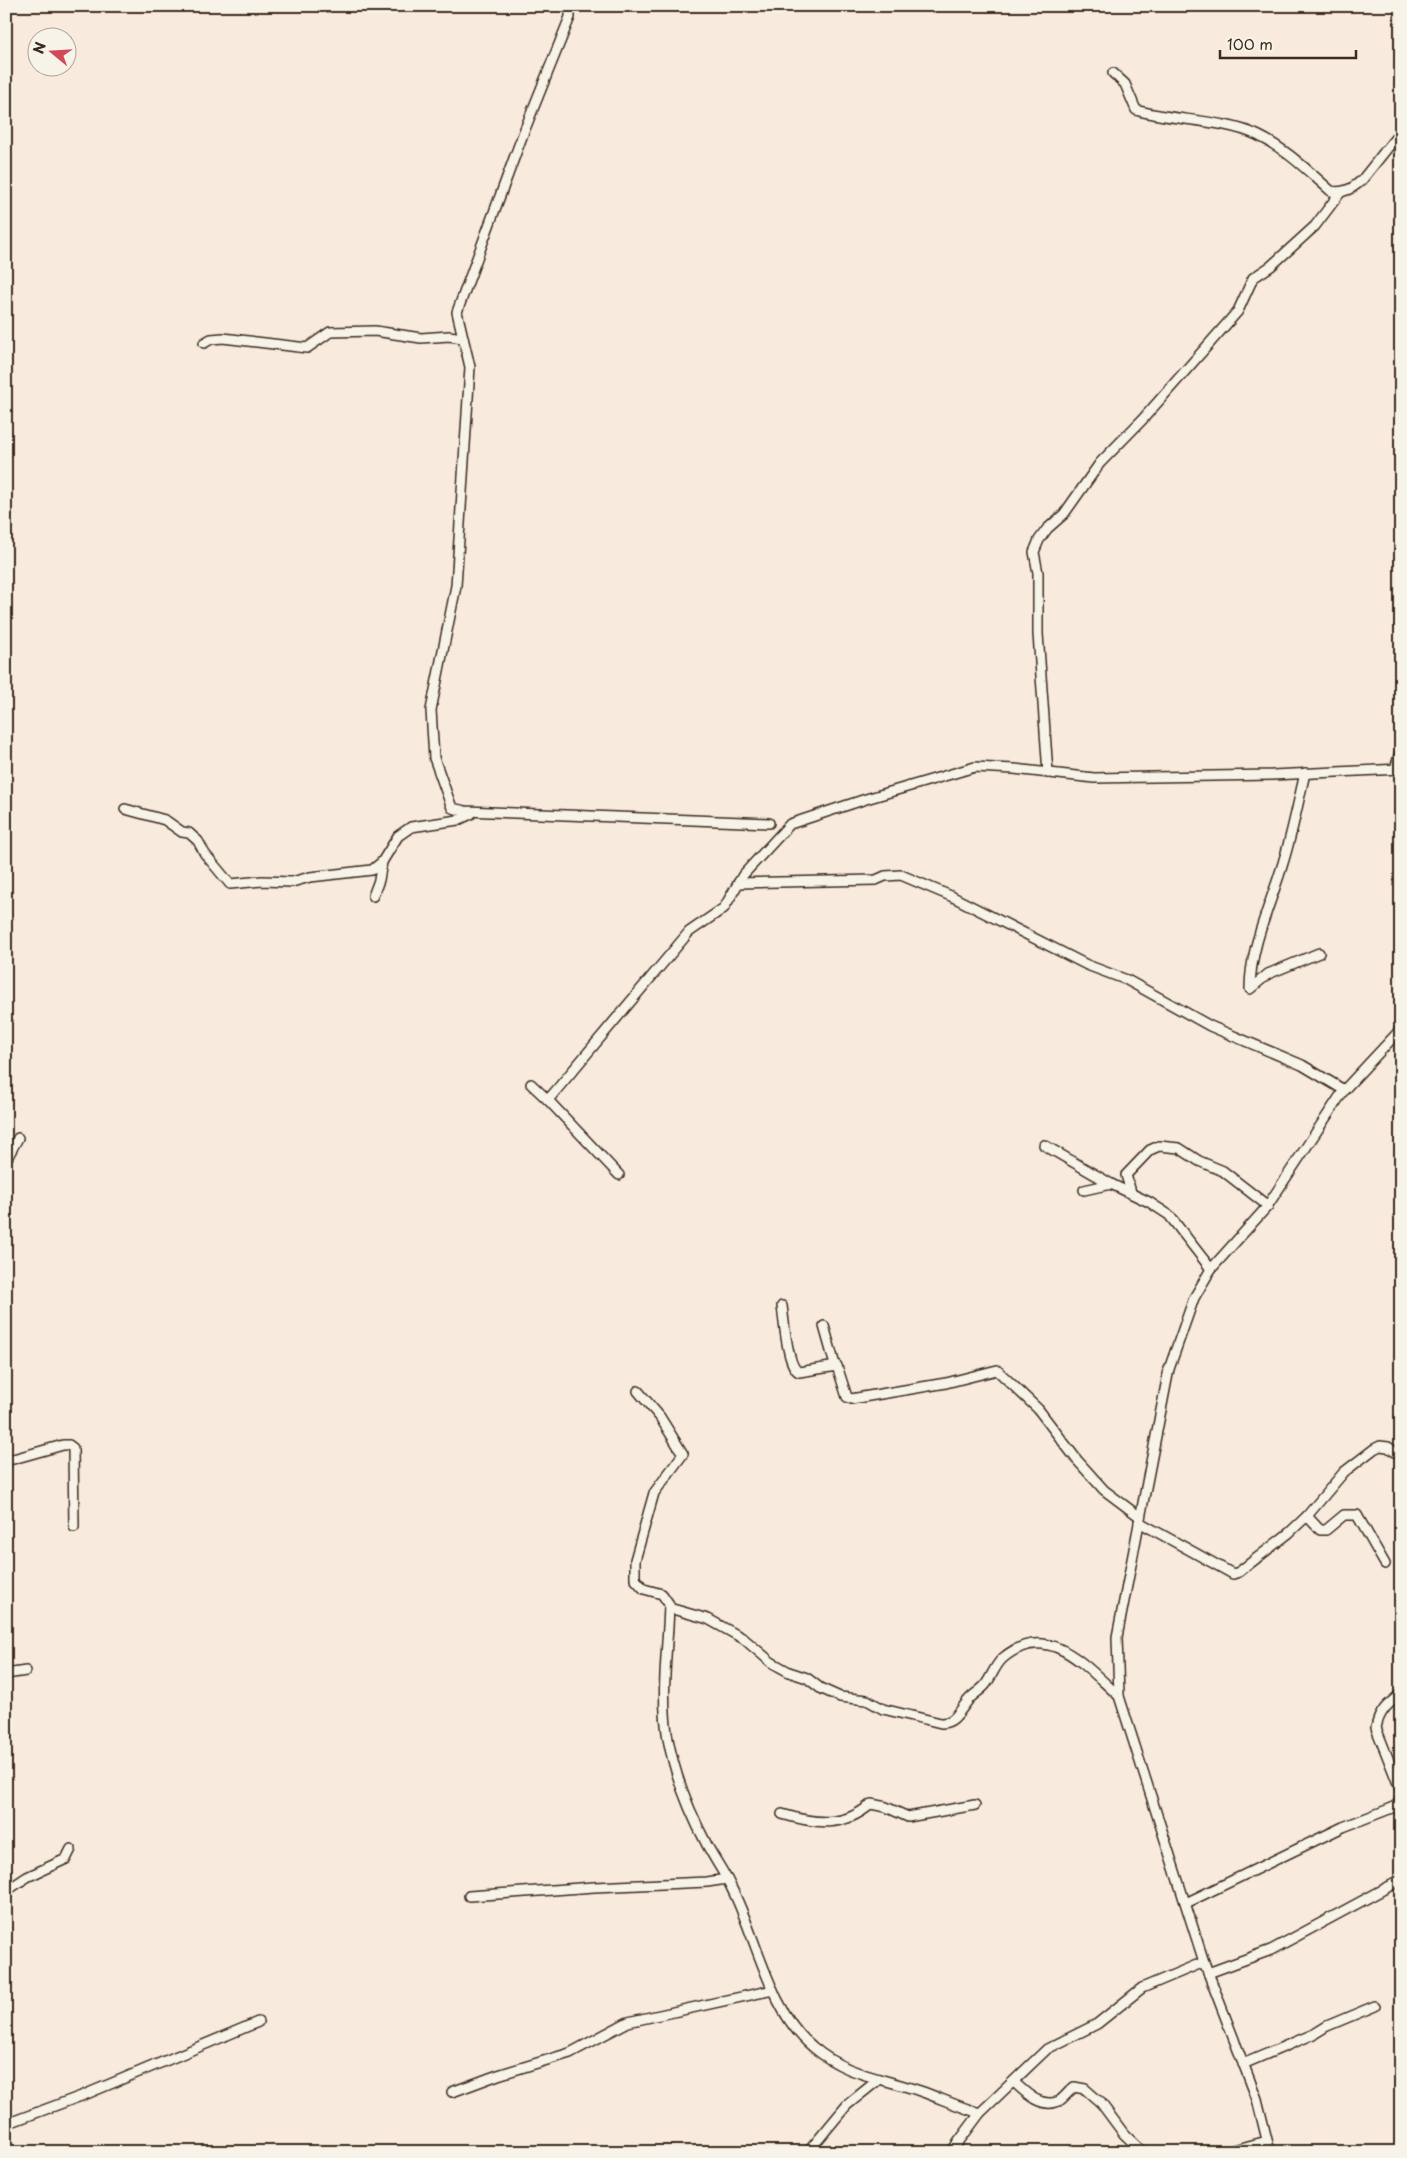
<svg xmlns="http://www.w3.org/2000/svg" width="1407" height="2158" viewBox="0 0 1407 2158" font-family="'Playpen Sans',sans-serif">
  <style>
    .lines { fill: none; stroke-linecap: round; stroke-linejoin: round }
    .minor-casing { stroke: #3b2a1e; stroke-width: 12 }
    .minor { stroke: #f7f3e8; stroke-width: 9 }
  </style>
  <rect width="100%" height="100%" fill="#f8eadd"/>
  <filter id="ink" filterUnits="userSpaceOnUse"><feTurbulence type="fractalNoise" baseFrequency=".02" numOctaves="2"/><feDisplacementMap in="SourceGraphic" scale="10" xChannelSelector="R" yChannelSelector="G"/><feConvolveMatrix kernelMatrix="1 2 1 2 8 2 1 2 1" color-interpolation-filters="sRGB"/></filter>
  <g filter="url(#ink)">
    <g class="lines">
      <g class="minor-casing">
        <g id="minor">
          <polyline points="570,6 570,17 523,134 457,312 470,367 456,586 431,710 434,758 452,808 465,811 769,823"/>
          <path d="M1113 73 1125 84 1136 110C1173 121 1222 119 1257 135 1285 148 1308 171 1331 191 1344 194 1353 188 1362 180L1401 131"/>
          <polyline points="204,343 211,339 223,338 307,348 330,332 375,331 421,338 449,336 463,338"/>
          <polyline points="1395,769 1401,749"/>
          <polyline points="1048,773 1038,634 1038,573 1034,552 1039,540 1047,529 1064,514 1100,463 1142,420 1238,311 1253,278 1271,266 1315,226 1340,193"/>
          <path d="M1305 773C1298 803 1292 834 1283 863 1271 904 1250 946 1250 989L1268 974 1319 953"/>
          <polyline points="125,809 165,820 182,832 189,833 198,841 205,854 230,884 262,881 292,882 310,877 372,870 382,862"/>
          <polyline points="738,883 876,880 885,876 901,875 953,897 1087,965 1127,980 1210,1026 1302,1065 1344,1090"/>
          <polyline points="373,896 379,880 382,862 398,836 411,827 458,820 471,814 468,813"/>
          <polyline points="531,1084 548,1100 689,932 724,908 743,875 790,824 866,799 975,767 1014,769 1094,778 1272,775 1401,769"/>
          <polyline points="548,1100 619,1175"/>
          <polyline points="1044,1145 1111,1184"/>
          <polyline points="6,1160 18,1138"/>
          <polyline points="1084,1190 1111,1184 1149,1202 1169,1215 1211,1269"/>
          <polyline points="1131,1192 1126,1175 1150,1150 1159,1146 1179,1148 1199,1161 1223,1171 1268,1206"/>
          <path d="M782 1306C784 1319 787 1367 799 1372L837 1366 847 1397 851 1399 946 1383 997 1370 1038 1409 1077 1460 1104 1490 1140 1517"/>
          <polyline points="824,1326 835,1365"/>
          <path d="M638 1391 660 1417 683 1454 654 1493 635 1560V1579L644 1589 662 1594 669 1604C668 1649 660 1694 668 1739 675 1775 690 1813 707 1845 715 1860 726 1875 733 1891 757 1939 770 2012 813 2047 847 2076 880 2077 920 2091 940 2098 959 2107 980 2113L1047 2049 1097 2024 1142 1988 1204 1962"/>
          <polyline points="6,1461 63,1445 69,1445 73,1448 74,1527"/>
          <polyline points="1307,1516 1320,1530 1326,1530 1344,1515 1357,1515 1385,1564"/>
          <polyline points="1139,1522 1233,1574 1239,1572 1289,1533 1307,1516 1344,1472 1374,1449 1380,1446 1388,1447 1401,1456"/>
          <path d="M669 1608 708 1619 744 1639 771 1662 789 1672 807 1678 820 1688 840 1697 867 1700 883 1709 941 1723C954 1723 959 1712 966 1703 971 1695 981 1691 986 1684 992 1676 995 1665 1003 1658 1048 1620 1085 1666 1119 1696"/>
          <polyline points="6,1674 26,1671"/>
          <path d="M1401 1694C1388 1704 1379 1711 1376 1728L1401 1791"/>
          <polyline points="1398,1804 1401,1817"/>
          <path d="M782 1814C815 1824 844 1828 871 1804L886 1807 908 1817 975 1805"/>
          <polyline points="6,1891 27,1877 66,1859 71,1849"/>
          <polyline points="469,1896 594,1887 707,1882 727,1879"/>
          <polyline points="1186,1903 1343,1827 1392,1808 1398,1804 1401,1797"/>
          <polyline points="1208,1973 1271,1950 1401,1880"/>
          <polyline points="1243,2064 1314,2034 1327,2026 1375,2006"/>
          <path d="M1014 2082C1026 2093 1041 2109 1059 2101 1064 2098 1069 2091 1074 2087L1085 2089 1101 2103 1124 2134 1143 2152"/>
          <polyline points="452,2092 498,2075 570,2053 628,2022 773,1990"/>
          <polyline points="6,2124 84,2095 258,2022"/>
          <polyline points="808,2152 847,2105 878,2080"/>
          <polyline points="951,2152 980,2113"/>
          <polyline points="1226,2152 1267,2141"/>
          <polyline points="1270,2152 1257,2099 1204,1962 1119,1696 1117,1637 1169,1369 1194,1298 1211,1269 1266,1208 1344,1090 1401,1029"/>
        </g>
      </g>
      <use href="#minor" class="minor"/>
    </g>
  </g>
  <rect width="1407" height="2158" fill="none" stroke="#f7f3e8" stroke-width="25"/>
  <rect x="12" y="12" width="1382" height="2133" fill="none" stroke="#3b2a1e" stroke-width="2" filter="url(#ink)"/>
  <g transform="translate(52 52) rotate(288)"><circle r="24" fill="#f7f3e8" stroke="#aca397"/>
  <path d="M0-4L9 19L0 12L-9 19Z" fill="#d1495b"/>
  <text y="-8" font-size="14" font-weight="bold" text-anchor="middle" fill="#3b2a1e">N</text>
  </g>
  <path d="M1220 50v8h136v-8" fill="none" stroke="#3b2a1e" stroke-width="2.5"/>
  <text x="1227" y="50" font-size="15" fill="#3b2a1e" stroke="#f7f3e8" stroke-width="4" paint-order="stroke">100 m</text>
</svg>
